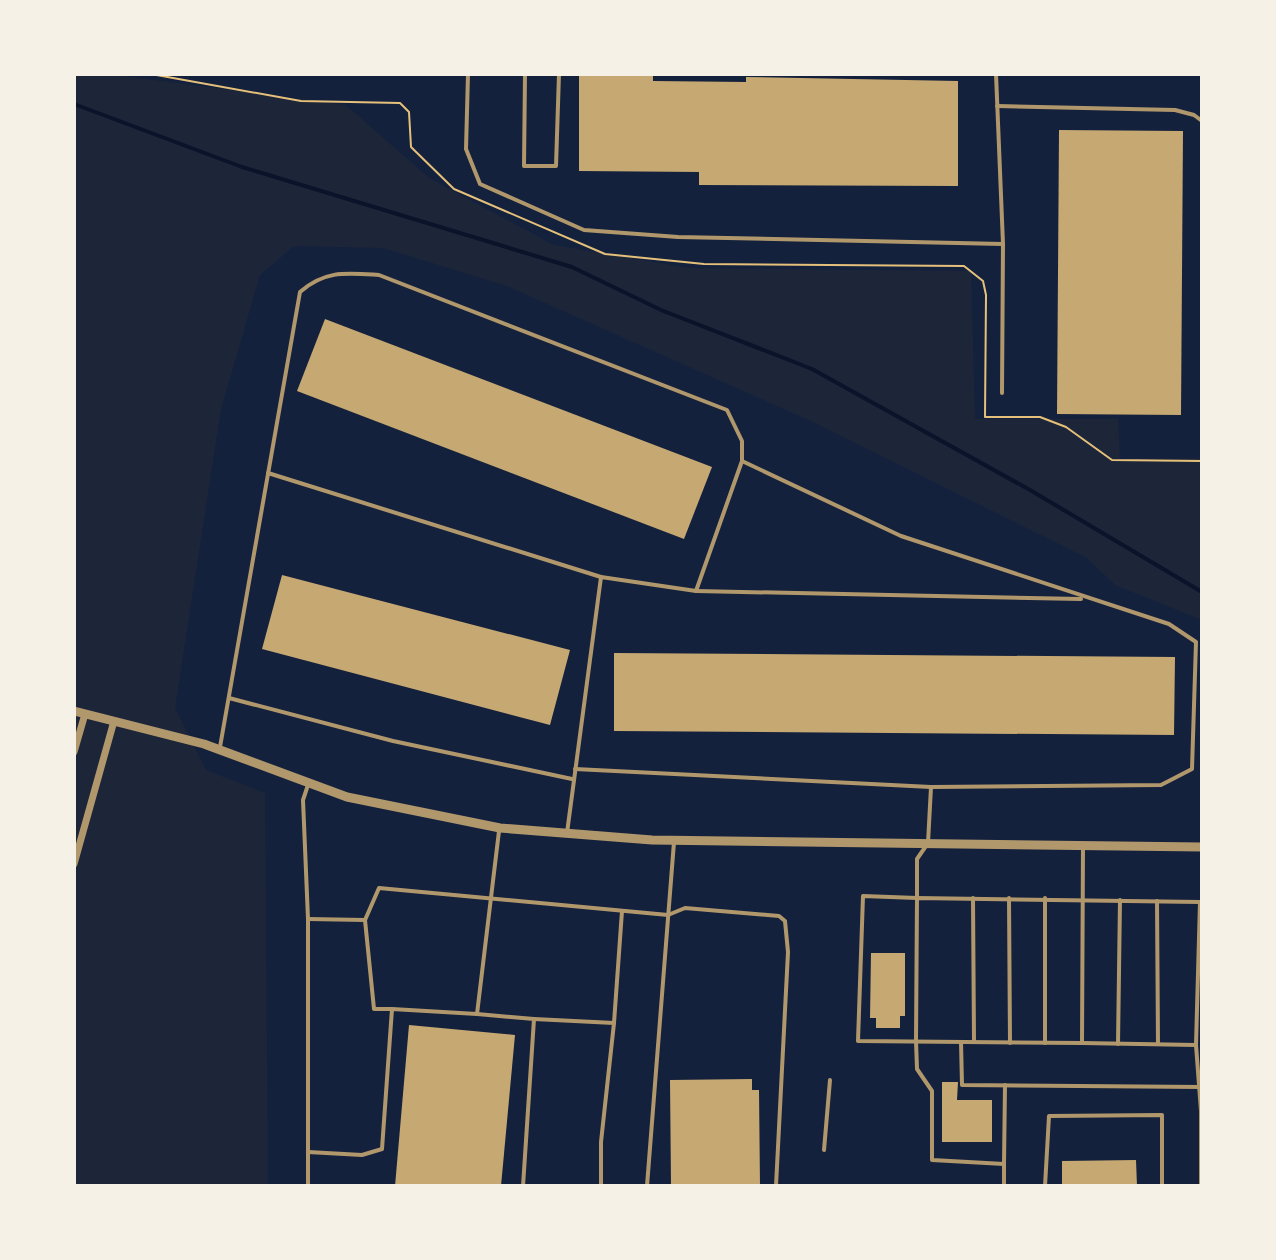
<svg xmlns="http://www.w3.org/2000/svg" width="1276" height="1260" viewBox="0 0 1276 1260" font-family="'PT Sans',sans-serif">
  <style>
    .green { fill: #1d2539 }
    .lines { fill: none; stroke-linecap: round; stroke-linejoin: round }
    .stream { stroke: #0b132b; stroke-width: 4 }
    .building { fill: #c6a872 }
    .path { stroke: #e5c07b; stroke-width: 2 }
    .service { stroke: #b1986c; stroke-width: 4 }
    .minor { stroke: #b1986c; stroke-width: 7 }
    .tertiary { stroke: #b1986c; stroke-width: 9 }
  </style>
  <rect width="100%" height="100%" fill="#14213d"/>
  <polygon class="green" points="74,74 108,74 346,105 429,178 554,245 690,268 971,271 975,419 1118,419 1120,459 1202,458 1202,620 1115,585 1087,558 813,422 507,286 383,248 294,246 260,275 221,409 175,708 206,770 265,793 268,1186 74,1186"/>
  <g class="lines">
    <polyline class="stream" points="74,104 242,167 572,267 661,310 812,369 1030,490 1202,592"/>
  </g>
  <g class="building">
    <polygon points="579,76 653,76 653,81 746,82 746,77 958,81 958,186 699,185 699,172 579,171"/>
    <polygon points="1059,130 1183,131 1181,415 1057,414"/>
    <polygon points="325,319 712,467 684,539 297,391"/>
    <polygon points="282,575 570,650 550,725 262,649"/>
    <polygon points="614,653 1175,657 1174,735 614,731"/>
    <polygon points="871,953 905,953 905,1016 900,1016 900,1028 876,1028 876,1018 870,1018"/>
    <polygon points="409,1025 515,1035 501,1186 395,1186"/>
    <polygon points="752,1079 752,1090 759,1090 760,1186 671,1186 670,1080"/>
    <polygon points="942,1082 958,1082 957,1100 992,1100 992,1142 942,1142"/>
    <polygon points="1136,1160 1137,1186 1062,1186 1062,1161"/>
  </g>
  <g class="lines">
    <polyline class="path" points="151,74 301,101 400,103 409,112 411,147 454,189 605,254 704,264 964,266 983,281 986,295 985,417 1040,417 1066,427 1112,460 1202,461"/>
    <g class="service">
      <polyline points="468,74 466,149 480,184 584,230 678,237 1003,244 996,74"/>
      <polyline points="525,74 524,166 556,166 559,74"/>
      <polyline points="997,106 1175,110 1194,115 1202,121"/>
      <polyline points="1002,393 1003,244"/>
      <polyline points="268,473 601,577"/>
      <polyline points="696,591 1081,599"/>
      <polyline points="229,698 393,741 572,779"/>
      <path d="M220 747 300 292C325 270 346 273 379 275L727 410 742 441V461L901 536 1169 624 1196 642 1192 769 1161 785 931 787 928 843 917 859V898L863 896 858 1041 1082 1043 1083 845"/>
      <polyline points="575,769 931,787"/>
      <polyline points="308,785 303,800 308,919 308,1186"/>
      <polyline points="499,831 477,1014 534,1019 523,1186"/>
      <polyline points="567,833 601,577 696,591 742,461"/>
      <polyline points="973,898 974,1042"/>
      <polyline points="1009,898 1010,1043"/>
      <polyline points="1045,898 1045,1043"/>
      <polyline points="1157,901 1158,1044"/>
      <polyline points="308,919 365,920"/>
      <polyline points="392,1009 374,1009 365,920 379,888 668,915 685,908 779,916 785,921 788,952 776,1186"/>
      <polyline points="534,1019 614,1023 601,1142 601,1186"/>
      <polyline points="614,1023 622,911"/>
      <polyline points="961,1042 962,1085 1202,1087"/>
      <polyline points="1118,1044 1120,900"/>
      <polyline points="1196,1045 1201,1111 1201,1186"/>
      <polyline points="1005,1085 1004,1164 932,1160 932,1091 917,1069 916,1041 917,898 1200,902 1196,1045 1082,1043"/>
      <polyline points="824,1150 830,1080"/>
      <polyline points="308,1152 362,1155 382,1149 392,1009 477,1014"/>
      <polyline points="647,1186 674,842"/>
      <polyline points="1004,1186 1004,1164"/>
      <polyline points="1045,1186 1049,1116 1162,1115 1162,1186"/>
    </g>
    <g class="minor">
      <polyline points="74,752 85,714"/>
      <polyline points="74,864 114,721"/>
    </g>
    <polyline class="tertiary" points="74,711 204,744 347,797 500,828 652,840 1202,847"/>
  </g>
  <rect width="1276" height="1260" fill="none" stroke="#f6f1e7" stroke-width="152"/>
</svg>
